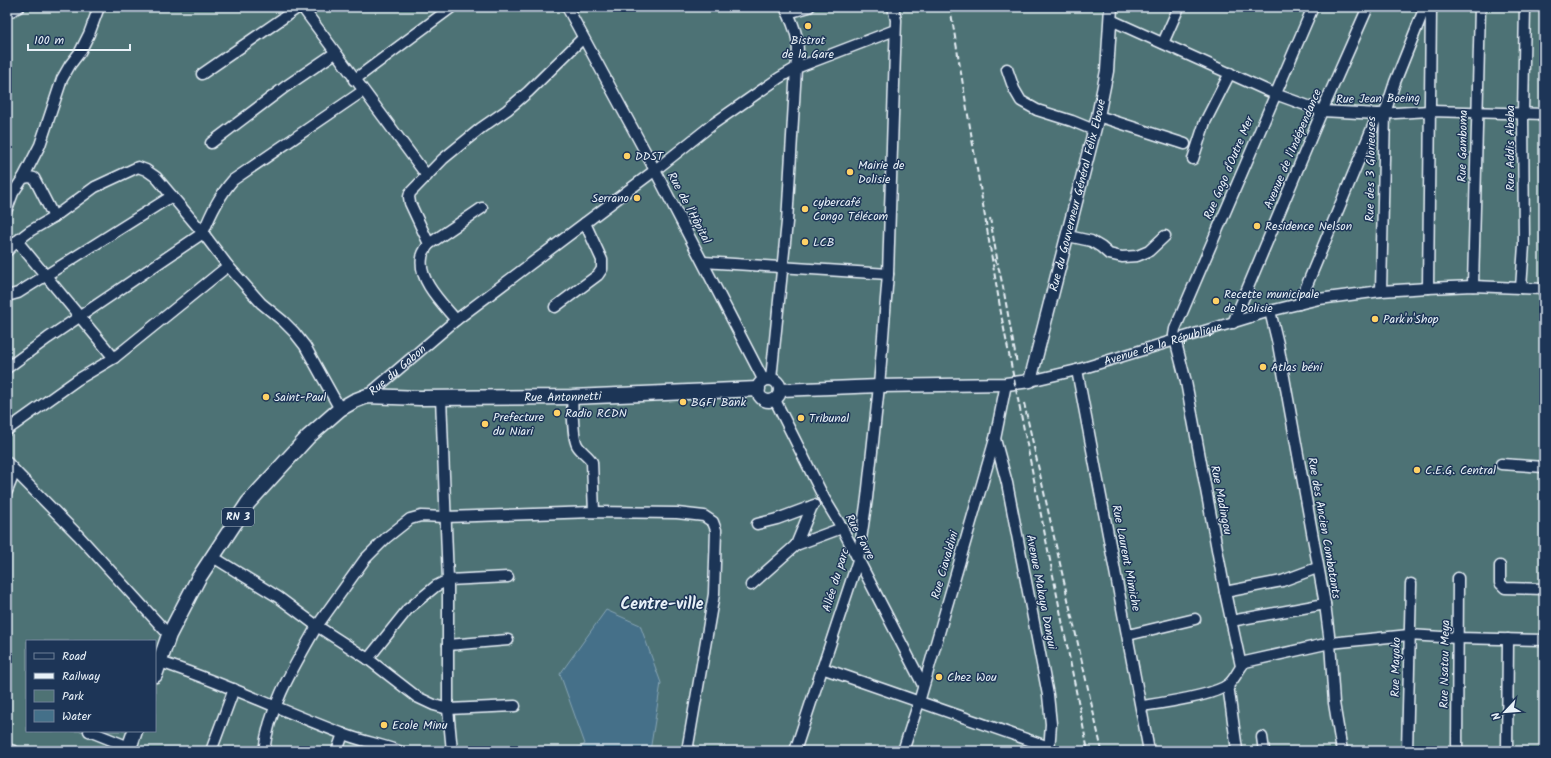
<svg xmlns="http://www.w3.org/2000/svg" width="1551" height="758" viewBox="0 0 1551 758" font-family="Kalam,sans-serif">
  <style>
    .green { fill: #4e7274; stroke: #9bb2b6; fill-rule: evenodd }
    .water { fill: #447089; stroke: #86a4b5 }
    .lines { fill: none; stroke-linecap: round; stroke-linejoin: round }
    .minor-casing { stroke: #e8f1f8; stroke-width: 13 }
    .major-casing { stroke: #e8f1f8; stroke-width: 15 }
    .highway-casing { stroke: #e8f1f8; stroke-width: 17 }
    .minor { stroke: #1d3557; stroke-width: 10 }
    .major { stroke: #1d3557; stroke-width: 12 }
    .highway { stroke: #1d3557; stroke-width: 14 }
    .rail { stroke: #e8f1f8; stroke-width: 2; stroke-dasharray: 6 3; stroke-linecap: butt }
    .poi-dot { fill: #ffd166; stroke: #1d3557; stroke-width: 1.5 }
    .labels { text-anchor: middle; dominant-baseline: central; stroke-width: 3; stroke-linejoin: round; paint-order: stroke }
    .shield { fill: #1d3557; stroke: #abb9c8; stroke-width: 1 }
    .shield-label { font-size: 11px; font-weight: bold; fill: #e8f1f8 }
    .poi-label { font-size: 12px; fill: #e8f1f8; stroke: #1d3557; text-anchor: start }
    .street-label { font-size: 12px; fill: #e8f1f8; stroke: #1d3557 }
    .district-label { font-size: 16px; font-weight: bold; fill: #e8f1f8; stroke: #1d3557 }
  </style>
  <rect width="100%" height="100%" fill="#1d3557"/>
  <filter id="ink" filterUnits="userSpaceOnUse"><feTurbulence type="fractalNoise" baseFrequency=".025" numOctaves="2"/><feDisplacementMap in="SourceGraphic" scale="8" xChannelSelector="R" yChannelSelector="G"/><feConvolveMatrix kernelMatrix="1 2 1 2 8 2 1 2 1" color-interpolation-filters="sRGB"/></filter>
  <g filter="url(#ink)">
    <path class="green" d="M7 7H1544V751H7ZM27 641H155V731H27Z"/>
    <polygon class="water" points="606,610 640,625 661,683 650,751 573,751 585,744 560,674"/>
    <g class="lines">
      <g class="minor-casing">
        <g id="minor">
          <polyline points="302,7 427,176"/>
          <polyline points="567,7 647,155 764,381"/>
          <polyline points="7,13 19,7"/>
          <polyline points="788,13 809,7"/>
          <polyline points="1111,20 1275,94 1322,111 1378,114 1430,111 1544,114"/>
          <polyline points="1163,43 1179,7"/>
          <polyline points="1007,69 1014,89 1021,101 1037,110 1072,121 1094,130"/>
          <polyline points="202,74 299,7"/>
          <polyline points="354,80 452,7"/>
          <polyline points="1098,116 1185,144"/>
          <polyline points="211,143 285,87 335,53"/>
          <polyline points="1193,159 1205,122 1230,73"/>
          <polyline points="23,178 29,177 34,178 54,217"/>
          <polyline points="7,209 13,193 23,178 40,145 62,79 70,65 80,52 89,34 99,7"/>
          <polyline points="1068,236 1091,241 1101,247 1109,254 1122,257 1137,256 1149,251 1165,236"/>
          <polyline points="17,241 30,231 54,217 95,187 138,167 146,170 156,177 203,233 228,266 261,303 283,321 294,332 305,346 340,409"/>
          <polyline points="429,244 482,208"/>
          <polyline points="7,251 17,241 114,358"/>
          <polyline points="703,262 888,274"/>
          <polyline points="1473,286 1480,7"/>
          <polyline points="1428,288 1431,7"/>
          <polyline points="1521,288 1524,245 1523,114 1525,7"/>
          <polyline points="1381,291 1385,113 1395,82 1425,7"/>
          <polyline points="7,296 18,293 172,196"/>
          <polyline points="1299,304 1378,114"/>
          <polyline points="555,307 598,275 602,269 602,260 585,223"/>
          <polyline points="1270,311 1278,344 1325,604 1330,643 1334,703 1342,751"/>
          <path d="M456 320C443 304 418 281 422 258 422 253 426 248 429 244L410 203 409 197 410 193 443 159 481 128 507 110 528 92 583 38"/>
          <polyline points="1233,323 1322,111 1368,7"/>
          <path d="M7 368 48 338 203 233C211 213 219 196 233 180L363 91"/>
          <polyline points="1077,370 1149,751"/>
          <path d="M771 379 787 222 796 68C801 43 796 29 785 7"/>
          <path id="s1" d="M1030 381 1077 370 1270 311 1319 299 1381 291 1428 288 1473 286 1544 289"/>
          <path id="s2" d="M367 396 456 320 654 171 713 124 779 78 796 68 895 30"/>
          <polyline points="441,397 448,580 448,709 452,751"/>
          <path d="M572 397C573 408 572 436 577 445 581 452 588 455 592 462L594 512"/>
          <polyline points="775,400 824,498 842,528 923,685"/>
          <polyline points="7,430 77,380 114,358 228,266"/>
          <polyline points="995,439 1007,483 1048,695 1051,724 1049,751"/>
          <polyline points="7,462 15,471 7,491"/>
          <polyline points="1501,464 1544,467"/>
          <polyline points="15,471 78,535 169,635"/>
          <polyline points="757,524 777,519 812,506"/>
          <polyline points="796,545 812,506 814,505"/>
          <polyline points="213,557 278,597 317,626 365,559 386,538 410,519 421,516 445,517 594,512 677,513 704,516 713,522 716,530 714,594 687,751"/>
          <polyline points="1500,566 1500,583 1505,588 1544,589"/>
          <polyline points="751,585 796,545 842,528"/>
          <polyline points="1225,592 1282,581 1317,568"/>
          <polyline points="1231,621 1325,604"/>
          <polyline points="1128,635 1195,619"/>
          <polyline points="448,645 508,640"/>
          <polyline points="368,659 408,609 436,586 448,580 508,577"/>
          <path d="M160 662C222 682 280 710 341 733 360 741 380 744 399 751"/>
          <polyline points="1241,666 1225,592 1186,382 1174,335 1175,329 1313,7"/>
          <polyline points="822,668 1049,747"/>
          <polyline points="1228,685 1237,750"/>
          <path d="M1142 706C1162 703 1214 696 1229 684 1236 678 1238 669 1245 662L1330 643 1409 635 1458 638 1544 640"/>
          <polyline points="89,731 129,747"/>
          <polyline points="1262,737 1264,751"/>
          <polyline points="7,749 14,751"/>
          <polyline points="211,751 234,689"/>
          <path d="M264 751C269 706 295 665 317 626L368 659 417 697 434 705 448 709 515 706"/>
          <polyline points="337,751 343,734"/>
          <polyline points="795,751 858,560 867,498 879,386 888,274 896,20 893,7"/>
          <polyline points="903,751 919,702 995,439 1006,384"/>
          <polyline points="1407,751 1411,584"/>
          <polyline points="1457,751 1458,578"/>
          <polyline points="1507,751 1508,639"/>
        </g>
      </g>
      <g class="major-casing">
        <g id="major">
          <circle cx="769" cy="390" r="11"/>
          <path id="s3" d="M780 390 879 386 1006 384 1030 381 1098 116 1107 71 1111 7"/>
        </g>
      </g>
      <g class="highway-casing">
        <g id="highway">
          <path id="s4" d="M155 675 169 635 198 579 248 503 308 437 340 409 354 401 367 396 420 398 572 397 758 389"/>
          <polyline points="128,751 135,731"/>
        </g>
      </g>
      <use href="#minor" class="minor"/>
      <use href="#major" class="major"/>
      <use href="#highway" class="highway"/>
      <g class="rail">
        <polyline points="950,7 1002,319 1088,751"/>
        <polyline points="990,218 998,264"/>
        <polyline points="994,259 999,269 1003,287 1017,364"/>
        <polyline points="1024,403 1102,751"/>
      </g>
    </g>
  </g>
  <g class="poi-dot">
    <circle cx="808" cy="26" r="4"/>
    <circle cx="627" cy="156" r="4"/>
    <circle cx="850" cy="172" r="4"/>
    <circle cx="637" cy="198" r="4"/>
    <circle cx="805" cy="209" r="4"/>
    <circle cx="1257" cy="226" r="4"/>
    <circle cx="805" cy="242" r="4"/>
    <circle cx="1216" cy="301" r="4"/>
    <circle cx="1375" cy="319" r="4"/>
    <circle cx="1263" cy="367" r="4"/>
    <circle cx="266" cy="397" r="4"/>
    <circle cx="683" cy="402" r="4"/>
    <circle cx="557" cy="413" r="4"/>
    <circle cx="801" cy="418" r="4"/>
    <circle cx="485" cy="424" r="4"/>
    <circle cx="1417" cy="470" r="4"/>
    <circle cx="939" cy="677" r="4"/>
    <circle cx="384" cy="725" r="4"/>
  </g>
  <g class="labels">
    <rect class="shield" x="222" y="508" width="32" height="18" rx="3"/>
    <g class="shield-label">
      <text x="238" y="517">RN 3</text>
    </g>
    <g class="poi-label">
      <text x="808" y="40" text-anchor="middle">Bistrot<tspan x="808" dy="14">de la Gare</tspan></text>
      <text x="635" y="156">DDST</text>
      <text x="858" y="165">Mairie de<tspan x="858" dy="14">Dolisie</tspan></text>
      <text x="629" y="198" text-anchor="end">Serrano</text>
      <text x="813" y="202">cybercafé<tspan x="813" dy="14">Congo Télécom</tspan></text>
      <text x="1265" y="226">Residence Nelson</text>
      <text x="813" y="242">LCB</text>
      <text x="1224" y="294">Recette municipale<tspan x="1224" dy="14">de Dolisie</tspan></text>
      <text x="1383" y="319">Park'n'Shop</text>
      <text x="1271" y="367">Atlas béni</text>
      <text x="274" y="397">Saint-Paul</text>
      <text x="691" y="402">BGFI Bank</text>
      <text x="565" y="413">Radio RCDN</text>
      <text x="493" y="417">Prefecture<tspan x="493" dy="14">du Niari</tspan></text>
      <text x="809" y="418">Tribunal</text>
      <text x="1425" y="470">C.E.G. Central</text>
      <text x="947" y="677">Chez Wou</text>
      <text x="392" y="725">Ecole Minu</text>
    </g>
    <g class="street-label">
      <text transform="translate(1378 99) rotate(-1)">Rue Jean Boeing</text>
      <text transform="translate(1463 146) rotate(-89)">Rue Gamboma</text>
      <text transform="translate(1510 148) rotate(-90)">Rue Addis Abeba</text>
      <text transform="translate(1293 149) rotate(-67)">Avenue de l'Indépendance</text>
      <text transform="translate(1229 168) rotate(-67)">Rue Gogo d'Outre Mer</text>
      <text transform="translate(1371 169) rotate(-89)">Rue des 3 Glorieuses</text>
      <text stroke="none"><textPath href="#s3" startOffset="442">Rue du Gouverneur Général Félix Eboué</textPath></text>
      <text transform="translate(689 208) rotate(62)">Rue de l'Hôpital</text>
      <text stroke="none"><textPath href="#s1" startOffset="138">Avenue de la République</textPath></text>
      <text stroke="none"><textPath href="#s2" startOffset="40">Rue du Gabon</textPath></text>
      <text stroke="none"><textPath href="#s4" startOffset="554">Rue Antonnetti</textPath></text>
      <text transform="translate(1221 500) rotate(79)">Rue Madingou</text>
      <text transform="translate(1324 528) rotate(80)">Rue des Ancien Combatants</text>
      <text transform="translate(860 537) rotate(62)">Rue Favre</text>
      <text transform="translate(1126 558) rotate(79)">Rue Laurent Mimiche</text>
      <text transform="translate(945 565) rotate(-74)">Rue Ciavaldini</text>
      <text transform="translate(836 580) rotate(-73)">Allée du parc</text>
      <text transform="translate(1041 592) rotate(79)">Avenue Makaya Dangui</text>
      <text transform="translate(1445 664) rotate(-89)">Rue Nsatou Meya</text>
      <text transform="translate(1396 667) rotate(-89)">Rue Mayoko</text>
    </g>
    <g class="district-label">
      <text x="662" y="604">Centre-ville</text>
    </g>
  </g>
  <rect width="1551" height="758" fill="none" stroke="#1d3557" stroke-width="24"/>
  <rect x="12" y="12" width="1527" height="734" fill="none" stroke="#e8f1f8" stroke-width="1.5" filter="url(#ink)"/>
  <rect x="26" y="640" width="130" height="92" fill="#1d3557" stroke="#6e8097"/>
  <rect x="34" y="653" width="20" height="6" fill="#1d3557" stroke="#6e8097"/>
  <text x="62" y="660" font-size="12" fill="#e8f1f8">Road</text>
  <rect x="34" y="673" width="20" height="6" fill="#e8f1f8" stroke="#6e8097"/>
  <text x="62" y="680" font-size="12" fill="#e8f1f8">Railway</text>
  <rect x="34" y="690" width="20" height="12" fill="#4e7274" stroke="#6e8097"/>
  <text x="62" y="700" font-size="12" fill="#e8f1f8">Park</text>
  <rect x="34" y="710" width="20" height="12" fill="#447089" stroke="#6e8097"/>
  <text x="62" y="720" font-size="12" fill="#e8f1f8">Water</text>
  <g transform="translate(1505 712) rotate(244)" stroke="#1d3557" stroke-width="3" paint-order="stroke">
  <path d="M0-3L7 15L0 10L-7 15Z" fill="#e8f1f8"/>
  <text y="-6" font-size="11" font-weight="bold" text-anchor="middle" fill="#e8f1f8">N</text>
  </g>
  <path d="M28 44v6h102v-6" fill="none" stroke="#e8f1f8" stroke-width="2"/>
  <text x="34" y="44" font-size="12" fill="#e8f1f8" stroke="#1d3557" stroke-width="3" paint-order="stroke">100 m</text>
</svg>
